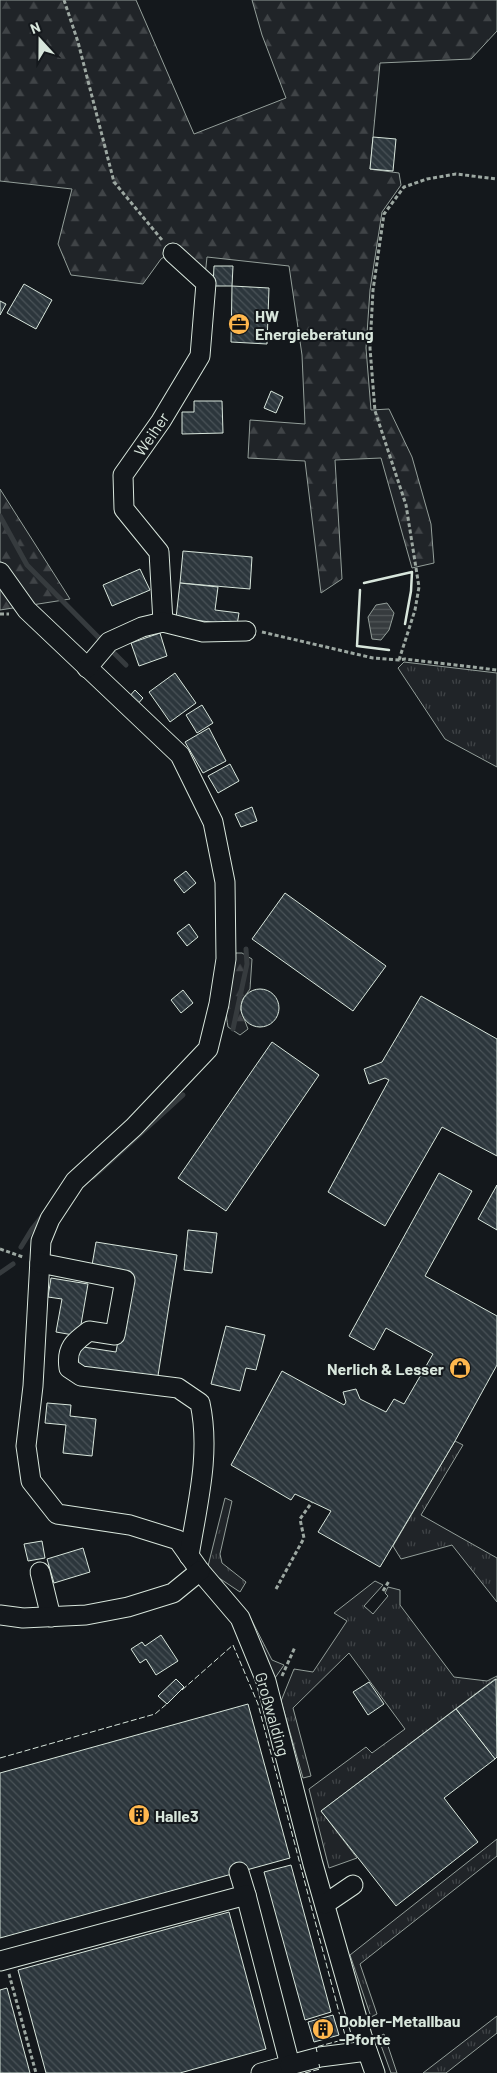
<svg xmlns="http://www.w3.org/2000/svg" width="497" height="2073" viewBox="0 0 497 2073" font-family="Barlow,sans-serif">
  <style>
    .grass { fill: url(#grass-tufts); stroke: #939e99 }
    .forest { fill: url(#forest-firs); stroke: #939e99 }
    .water { fill: url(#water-rules); stroke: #939e99 }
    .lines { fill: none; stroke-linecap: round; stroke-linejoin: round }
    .stream { stroke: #363b3e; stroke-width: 5 }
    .building { fill: url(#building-back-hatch); stroke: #d8e6dc }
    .minor-casing { stroke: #d8e6dc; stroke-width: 21 }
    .path { stroke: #9da8a2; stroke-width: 3; stroke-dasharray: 4 2.5; stroke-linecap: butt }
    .minor { stroke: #14181c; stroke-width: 19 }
    .fence { stroke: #d8e6dc; stroke-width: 1; stroke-dasharray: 6 2.5; stroke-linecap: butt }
    .wall { stroke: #d8e6dc; stroke-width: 2.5 }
    .labels { text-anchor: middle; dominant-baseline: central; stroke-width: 4; stroke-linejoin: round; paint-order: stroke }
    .poi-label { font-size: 16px; font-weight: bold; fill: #d8e6dc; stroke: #14181c; text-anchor: start }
    .street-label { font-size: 16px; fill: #d8e6dc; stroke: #14181c }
  </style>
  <defs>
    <pattern id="grass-tufts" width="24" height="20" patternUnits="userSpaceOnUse" patternTransform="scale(1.25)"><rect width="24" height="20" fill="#202428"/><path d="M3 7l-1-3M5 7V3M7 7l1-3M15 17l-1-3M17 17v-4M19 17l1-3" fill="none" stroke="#404447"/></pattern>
    <pattern id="forest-firs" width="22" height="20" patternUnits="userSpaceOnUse" patternTransform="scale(1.25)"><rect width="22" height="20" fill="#202428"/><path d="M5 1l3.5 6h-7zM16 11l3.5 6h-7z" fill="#404447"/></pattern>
    <pattern id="water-rules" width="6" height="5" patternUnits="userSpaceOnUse" patternTransform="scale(1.25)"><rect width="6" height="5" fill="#363b3e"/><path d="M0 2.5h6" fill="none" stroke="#525759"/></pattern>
    <pattern id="building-back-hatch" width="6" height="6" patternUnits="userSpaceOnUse" patternTransform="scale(1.25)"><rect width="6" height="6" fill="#2c363c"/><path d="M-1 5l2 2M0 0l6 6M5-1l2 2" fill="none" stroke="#4a5358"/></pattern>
  </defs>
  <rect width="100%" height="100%" fill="#14181c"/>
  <g class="grass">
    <polygon points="404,662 497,673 497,767 445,739 398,668"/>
    <polygon points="455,1441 463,1445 421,1515 497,1558 497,1602 452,1545 401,1559 393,1546"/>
    <polygon points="225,1498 232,1501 220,1554 222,1563 246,1582 240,1592 207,1570"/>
    <polygon points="375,1581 383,1585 364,1606 373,1614 388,1596 385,1593 388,1587 400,1590 400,1605 454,1677 487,1681 497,1676 497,1680 495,1679 321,1811 357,1858 329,1868 309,1789 366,1747 372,1753 405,1729 349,1653 293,1708 311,1776 303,1778 281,1701 294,1669 313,1672 347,1621 334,1613"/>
    <polygon points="250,1617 272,1660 284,1665 275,1678 265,1666"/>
    <polygon points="497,1839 497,1856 360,1964 377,2014 371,2017 350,1955"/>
    <polygon points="497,2016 497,2033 446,2073 423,2073"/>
    <polygon points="384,2034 397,2073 391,2073 378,2037"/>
  </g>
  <g class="forest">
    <polygon points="0,0 136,0 194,134 286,98 262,35 252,0 497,0 497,31 471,59 380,63 370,169 399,173 401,185 382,212 370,290 366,348 371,410 389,409 412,457 431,524 434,563 412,568 381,458 335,460 342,579 321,593 305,461 248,458 250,420 305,424 302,355 289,266 207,257 205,276 177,248 161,259 143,284 71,275 58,244 72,189 0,181"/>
    <polygon points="0,489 70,599 0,610"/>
    <path d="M236 953H242L252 959 250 989 242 1000 240 1008 248 1029 240 1035 228 1027C224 1004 224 974 236 953Z"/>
  </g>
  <polygon class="water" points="387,603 394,613 389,630 381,640 372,639 368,617 376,605"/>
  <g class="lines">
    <g class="stream">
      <polyline points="0,516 27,565 103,642"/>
      <polyline points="109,648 126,665"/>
      <polyline points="233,1029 247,964 246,949"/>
      <polyline points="93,1177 183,1095"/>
      <polyline points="21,1247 32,1229 44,1214"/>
      <polyline points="0,1273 13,1264"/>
    </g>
  </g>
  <g class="building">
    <polygon points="373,137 396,139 393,171 370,169"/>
    <polygon points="214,266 233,266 232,286 213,286"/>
    <polygon points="24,284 52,300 36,329 7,313"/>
    <polygon points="232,286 269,288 267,344 231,342"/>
    <polygon points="0,301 6,304 0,315"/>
    <polygon points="271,391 283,397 276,413 264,408"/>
    <polygon points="194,401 222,401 223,433 182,434 182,412 194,412"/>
    <polygon points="183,551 252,557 250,589 180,583"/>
    <polygon points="140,569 150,590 112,606 103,585"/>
    <polygon points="180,583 218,587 215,610 239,613 237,625 176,618"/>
    <polygon points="160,633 167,656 139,666 131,643"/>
    <polygon points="175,673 196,703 170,722 149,692"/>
    <polygon points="135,690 143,698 136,706 128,698"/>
    <polygon points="202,705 213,723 197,733 186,715"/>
    <polygon points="209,728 226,761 203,773 185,742"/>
    <polygon points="230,764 239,781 218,793 208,776"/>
    <polygon points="252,807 257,821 241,827 235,814"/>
    <polygon points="186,871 196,883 184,893 174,880"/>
    <polygon points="285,893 386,966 353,1011 252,939"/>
    <polygon points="189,924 198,937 187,946 177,933"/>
    <circle cx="260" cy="1008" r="19"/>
    <polygon points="183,990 193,1003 181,1013 171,1000"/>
    <polygon points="421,996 497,1039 497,1156 442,1127 385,1226 328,1192 389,1080 385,1078 369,1084 364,1069 382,1062"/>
    <polygon points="272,1042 319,1075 226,1211 178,1178"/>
    <polygon points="439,1173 472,1191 425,1276 497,1316 497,1365 455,1441 380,1567 318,1532 331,1511 295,1494 291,1500 231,1465 282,1371 344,1405 346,1402 343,1392 356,1389 360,1399 386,1412 394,1399 404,1404 433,1354 386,1328 374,1350 349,1336"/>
    <polygon points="497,1185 497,1230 478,1219"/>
    <polygon points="188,1230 217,1233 212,1273 184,1270"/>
    <polygon points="96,1242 177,1255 157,1382 74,1369 77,1346 116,1352 129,1277 91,1271"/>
    <polygon points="51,1278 88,1284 79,1336 56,1332 62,1299 48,1297"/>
    <polygon points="226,1326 265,1335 256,1370 246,1368 240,1391 211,1384"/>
    <polygon points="47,1403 71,1405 70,1416 96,1419 92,1456 63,1453 66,1425 45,1423"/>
    <polygon points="42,1541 45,1558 28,1561 24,1544"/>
    <polygon points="83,1548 90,1572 54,1583 47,1559"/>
    <polygon points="161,1635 178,1661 156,1675 146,1659 140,1663 131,1649 142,1642 145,1646"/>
    <polygon points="176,1679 184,1687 167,1704 158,1696"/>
    <polygon points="496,1679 497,1757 495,1759 456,1709"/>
    <polygon points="369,1682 384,1704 368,1715 353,1692"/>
    <polygon points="248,1704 290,1858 0,1938 0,1773"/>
    <polygon points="456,1709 495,1759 444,1798 478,1842 396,1906 321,1811"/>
    <polygon points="291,1865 331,2012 305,2020 264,1872"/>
    <polygon points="229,1912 266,2049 180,2073 46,2073 18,1970"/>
    <polygon points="7,1988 30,2073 0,2073 0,1990"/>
    <polygon points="333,2015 339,2035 314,2042 308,2022"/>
  </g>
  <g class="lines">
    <g class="minor-casing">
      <g id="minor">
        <polyline points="0,572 27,610 180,755 213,822 225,882 226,959 219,1004 208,1049 134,1127 75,1181 50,1219 41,1241 33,1386 26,1446 31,1481 57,1514 130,1525 178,1540 200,1571 240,1618 266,1681 313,1864 362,2036 375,2073"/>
        <polyline points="163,622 159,552 124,509 123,475 161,421 200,356 206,283 173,253"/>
        <polyline points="87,668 109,642 142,627 163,622 203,632 246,631"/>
        <path d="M40 1263 125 1280 115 1335 89 1331C74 1342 66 1348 69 1368L81 1376 178 1388 200 1403C211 1454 197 1505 189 1556"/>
        <polyline points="40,1572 51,1617"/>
        <polyline points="0,1615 23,1618 86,1615 128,1607 173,1593 200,1571"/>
        <polyline points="239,1872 246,1895"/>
        <polyline points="325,1904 353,1885"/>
        <polyline points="0,1961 246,1895 290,2065 261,2073"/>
        <polyline points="290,2065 320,2057 367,2051"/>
      </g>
    </g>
    <g class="path">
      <polyline points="64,0 78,42 114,182 162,240"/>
      <polyline points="0,614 9,614"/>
      <polyline points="262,632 373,658 399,660 405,659 497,670"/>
      <polyline points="399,660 415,610 419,587 406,505 375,411 370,348 373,290 384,214 404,187 427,179 456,174 497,179"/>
      <polyline points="0,1249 23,1257"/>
      <polyline points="276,1589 304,1538 300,1519 312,1502"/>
      <polyline points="383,1591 389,1581"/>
      <polyline points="282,1676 295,1647"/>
      <polyline points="9,1974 36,2073"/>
    </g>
    <use href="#minor" class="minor"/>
    <g class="fence">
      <polyline points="182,1690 233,1645 258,1704 346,2039 316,2047 317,2052"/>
      <polyline points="0,1758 155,1714 169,1702"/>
      <polyline points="305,2073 320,2069 319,2064"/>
    </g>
    <g class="wall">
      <polyline points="364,583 412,572 411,591 405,624"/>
      <polyline points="360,590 357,646 389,650"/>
    </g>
  </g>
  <defs>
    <g id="office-disc" transform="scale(1.125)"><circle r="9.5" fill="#ffb74d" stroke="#14181c"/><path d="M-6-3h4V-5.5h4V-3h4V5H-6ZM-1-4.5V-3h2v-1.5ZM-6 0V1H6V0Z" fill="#111"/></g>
    <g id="shop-disc" transform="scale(1.125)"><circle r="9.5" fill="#ffb74d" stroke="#14181c"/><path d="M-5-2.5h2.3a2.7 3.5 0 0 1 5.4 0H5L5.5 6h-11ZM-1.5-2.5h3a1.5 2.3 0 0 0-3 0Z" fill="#111"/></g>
    <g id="building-disc" transform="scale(1.125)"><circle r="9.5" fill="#ffb74d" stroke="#14181c"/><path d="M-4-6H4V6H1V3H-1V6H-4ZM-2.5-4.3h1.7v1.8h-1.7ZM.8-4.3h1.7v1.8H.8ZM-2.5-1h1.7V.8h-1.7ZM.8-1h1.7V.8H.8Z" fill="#111"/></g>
  </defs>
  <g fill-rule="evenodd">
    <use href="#office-disc" x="239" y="324"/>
    <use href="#shop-disc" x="460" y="1368"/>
    <use href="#building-disc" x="139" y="1815"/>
    <use href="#building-disc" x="323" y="2029"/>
  </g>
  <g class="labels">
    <g class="poi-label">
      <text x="255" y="315">HW<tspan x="255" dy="18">Energieberatung</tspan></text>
      <text x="444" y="1368" text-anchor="end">Nerlich &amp; Lesser</text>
      <text x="155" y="1815">Halle3</text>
      <text x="339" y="2020">Dobler-Metallbau<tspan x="339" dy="18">-Pforte</tspan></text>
    </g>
    <g class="street-label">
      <text transform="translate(151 434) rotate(-56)">Weiher</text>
      <text transform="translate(273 1714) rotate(74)">Großwalding</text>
    </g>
  </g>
  <g transform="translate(40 40) rotate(339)" stroke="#14181c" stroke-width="4" paint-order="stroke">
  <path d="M0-4L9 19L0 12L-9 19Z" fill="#d8e6dc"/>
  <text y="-8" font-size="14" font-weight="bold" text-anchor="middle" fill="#d8e6dc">N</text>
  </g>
</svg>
